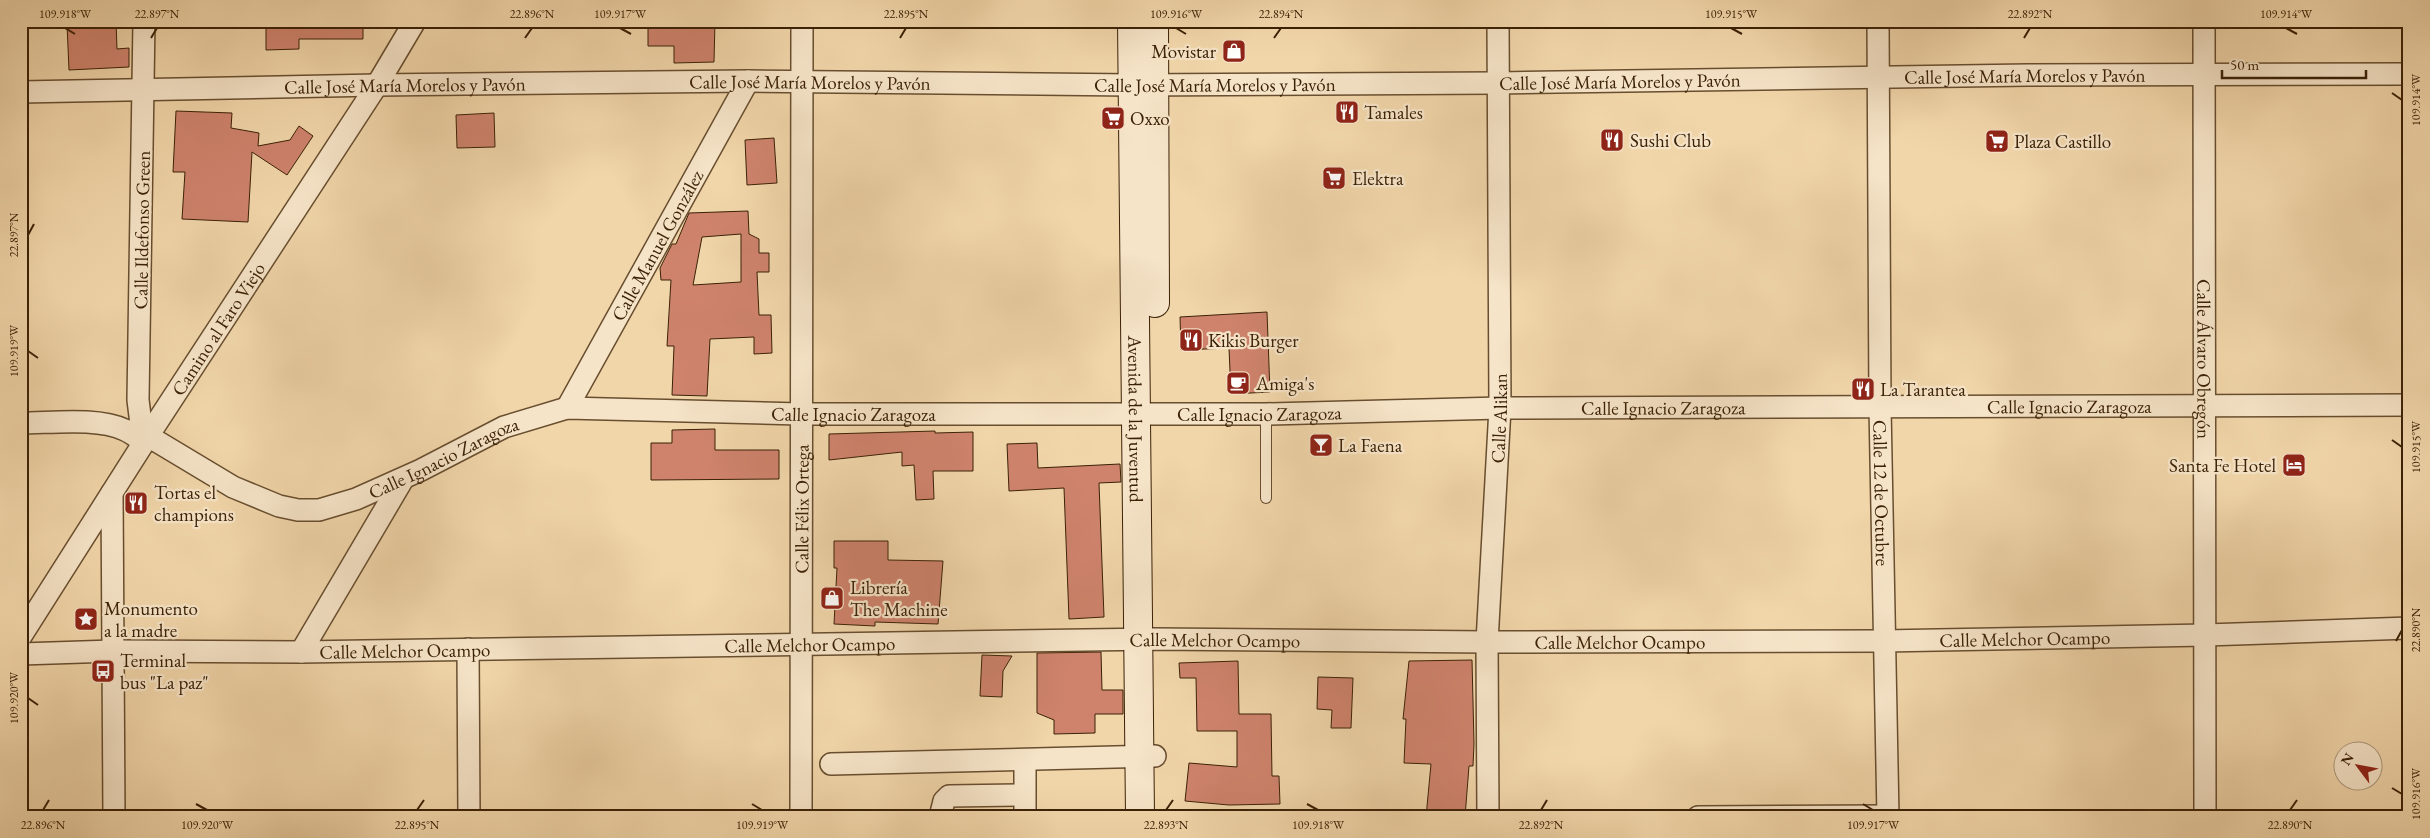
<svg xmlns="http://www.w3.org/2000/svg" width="2430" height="838" viewBox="0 0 2430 838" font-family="'EB Garamond',serif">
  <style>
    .building { fill: #cf836d; stroke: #3b2106; fill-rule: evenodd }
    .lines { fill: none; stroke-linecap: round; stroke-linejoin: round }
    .lane-casing { stroke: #684e2f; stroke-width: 12 }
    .street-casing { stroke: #684e2f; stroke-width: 24 }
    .secondary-casing { stroke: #3b2106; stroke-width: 30 }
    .lane { stroke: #f6e4c8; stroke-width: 10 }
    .street { stroke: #f6e4c8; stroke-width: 21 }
    .secondary { stroke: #f6e4c8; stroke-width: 28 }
    .ticks { fill: none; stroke: #3b2106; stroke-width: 2 }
    .labels { text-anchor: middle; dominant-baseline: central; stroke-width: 4.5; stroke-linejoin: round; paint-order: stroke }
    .poi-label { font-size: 19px; fill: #3b2106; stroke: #f6e4c8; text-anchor: start }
    .street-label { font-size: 19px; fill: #3b2106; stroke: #f6e4c8 }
    .neatline { fill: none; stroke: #3b2106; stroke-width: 2 }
    .ticks-label { font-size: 12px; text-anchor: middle; fill: #3b2106 }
  </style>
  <rect width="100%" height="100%" fill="#f1d6aa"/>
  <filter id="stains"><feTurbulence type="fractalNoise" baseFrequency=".004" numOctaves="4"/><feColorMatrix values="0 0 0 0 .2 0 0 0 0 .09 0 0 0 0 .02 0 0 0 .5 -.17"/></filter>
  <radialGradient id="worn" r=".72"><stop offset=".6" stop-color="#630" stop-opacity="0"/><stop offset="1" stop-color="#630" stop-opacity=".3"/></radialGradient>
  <g class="building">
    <polygon points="92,21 116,21 117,49 129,48 129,67 69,70 67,24 92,23"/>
    <polygon points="321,21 363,21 363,39 299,39 299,49 266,50 266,26 321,25"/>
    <polygon points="648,21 715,21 714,62 674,63 674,46 648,46"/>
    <polygon points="176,111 232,113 231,128 259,133 258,146 290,140 299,126 313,136 287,175 252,152 248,222 182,219 185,172 173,172"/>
    <polygon points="494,113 495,147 457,148 456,115"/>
    <polygon points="774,138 777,183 747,185 745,140"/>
    <path d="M748 211 749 234 759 239V253H769V272H757L759 315H771L772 353 754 354V337L710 339 707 396 672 395 674 346H667L671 280H661L660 268 672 244H676L689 213ZM741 234V282L693 285 702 237Z"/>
    <polygon points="1267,312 1270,392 1231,394 1229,348 1181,350 1180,317"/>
    <polygon points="715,429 715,450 779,450 779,479 651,480 651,443 672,443 672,430"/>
    <polygon points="935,431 935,433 973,432 973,471 933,471 934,499 916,500 914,465 902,466 902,452 829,460 829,434"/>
    <polygon points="1037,443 1038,468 1120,464 1121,482 1099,483 1104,617 1069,619 1064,488 1009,491 1007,444"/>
    <polygon points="834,541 888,541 888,560 943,561 938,624 875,622 875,626 834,624 837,568 834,568"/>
    <polygon points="1101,652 1102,690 1123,690 1123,714 1095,714 1095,733 1054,734 1054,720 1037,713 1037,653"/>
    <polygon points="982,655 1012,656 1003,671 1002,697 980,696"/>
    <polygon points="1472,660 1474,744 1473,766 1469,766 1465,817 1426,817 1431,764 1404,763 1406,719 1403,719 1409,661"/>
    <polygon points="1238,661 1239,714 1271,714 1272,776 1279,776 1280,804 1229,805 1185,801 1189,763 1237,767 1237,731 1197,731 1196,678 1180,678 1179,663"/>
    <polygon points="1318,677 1353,678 1351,728 1331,728 1332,710 1317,709"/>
  </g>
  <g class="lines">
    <g class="lane-casing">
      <polyline id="lane" points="1266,498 1266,414"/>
    </g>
    <g class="street-casing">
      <g id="street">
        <path id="s1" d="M144 21 138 400 141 424 148 436 233 487 279 506 298 510H319L356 499 421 470 504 427 567 408 800 414H1266L1500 408 2409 405"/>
        <path id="s2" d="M1878 21 1880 407 1888 817"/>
        <path id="s3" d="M2204 21 2205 817"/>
        <path id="s4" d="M21 92 377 85 748 81 1132 85 1499 83 2028 75 2409 74"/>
        <path id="s5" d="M567 408 748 81"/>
        <path d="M21 423C51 423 98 417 125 430 132 433 138 438 144 442"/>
        <polyline points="112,493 114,817"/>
        <path id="s6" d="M21 636 148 436 377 85 415 21"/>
        <polyline points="468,649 469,817"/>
        <polyline points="301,652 403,479"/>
        <path id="s7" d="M21 654 113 651 301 652 1155 639 1487 642 1883 641 2206 635 2409 628"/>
        <polyline points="1025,760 1025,817"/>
        <polyline points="831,764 1155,756"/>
        <path id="s8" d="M801 817 802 21"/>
        <polyline points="940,817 944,801 949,796 1024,795"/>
        <path id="s9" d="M1488 817 1487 642 1500 408 1498 21"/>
        <polyline points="1698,817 1888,816"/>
      </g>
    </g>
    <g class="secondary-casing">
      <g id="secondary">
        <path id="s10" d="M1132 21 1140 817"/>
        <polyline points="1154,21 1155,303"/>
      </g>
    </g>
    <use href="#lane" class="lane"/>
    <use href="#street" class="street"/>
    <use href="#secondary" class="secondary"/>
  </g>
  <path class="ticks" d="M65 28 75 34M620 28 631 34M1176 28 1186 34M1731 28 1742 34M2286 28 2297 34M151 38 157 28M525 38 532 28M900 38 906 28M1274 38 1281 28M2024 38 2030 28M2392 93 2402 100M28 235 34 224M28 351 38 358M2392 440 2402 447M2396 641 2402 630M28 698 38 705M2392 788 2402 794M196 804 207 810M752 804 762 810M1307 804 1318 810M1863 804 1873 810M43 810 49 800M417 810 424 800M1166 810 1173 800M1541 810 1547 800M2290 810 2297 800"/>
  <defs>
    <g id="shop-square" transform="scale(1.25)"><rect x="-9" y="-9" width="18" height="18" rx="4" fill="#8f2418" stroke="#f6e4c8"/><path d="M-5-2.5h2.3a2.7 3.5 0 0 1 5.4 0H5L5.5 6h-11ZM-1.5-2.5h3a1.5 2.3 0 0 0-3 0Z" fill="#fff"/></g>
    <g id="restaurant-square" transform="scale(1.25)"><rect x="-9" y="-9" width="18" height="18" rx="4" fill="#8f2418" stroke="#f6e4c8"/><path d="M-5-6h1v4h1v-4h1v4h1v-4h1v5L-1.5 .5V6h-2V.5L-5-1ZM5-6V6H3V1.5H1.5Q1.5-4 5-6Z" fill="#fff"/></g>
    <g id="supermarket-square" transform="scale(1.25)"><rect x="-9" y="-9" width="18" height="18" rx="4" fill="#8f2418" stroke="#f6e4c8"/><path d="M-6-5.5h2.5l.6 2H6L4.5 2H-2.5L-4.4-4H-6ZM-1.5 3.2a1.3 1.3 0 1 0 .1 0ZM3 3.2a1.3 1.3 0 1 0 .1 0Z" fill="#fff"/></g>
    <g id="cafe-square" transform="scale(1.25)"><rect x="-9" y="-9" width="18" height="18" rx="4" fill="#8f2418" stroke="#f6e4c8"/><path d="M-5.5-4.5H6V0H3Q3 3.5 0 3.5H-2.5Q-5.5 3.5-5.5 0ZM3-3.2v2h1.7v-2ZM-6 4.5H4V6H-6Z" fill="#fff"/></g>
    <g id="bar-square" transform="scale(1.25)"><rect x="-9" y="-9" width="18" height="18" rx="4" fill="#8f2418" stroke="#f6e4c8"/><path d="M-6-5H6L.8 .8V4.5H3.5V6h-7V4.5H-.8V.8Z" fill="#fff"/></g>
    <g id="hotel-square" transform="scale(1.25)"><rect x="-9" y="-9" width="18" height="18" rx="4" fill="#8f2418" stroke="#f6e4c8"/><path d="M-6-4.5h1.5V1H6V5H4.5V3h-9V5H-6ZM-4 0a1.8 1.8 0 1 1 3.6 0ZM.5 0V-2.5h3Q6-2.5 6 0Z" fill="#fff"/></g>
    <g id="sight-square" transform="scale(1.25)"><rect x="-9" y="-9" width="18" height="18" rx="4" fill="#8f2418" stroke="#f6e4c8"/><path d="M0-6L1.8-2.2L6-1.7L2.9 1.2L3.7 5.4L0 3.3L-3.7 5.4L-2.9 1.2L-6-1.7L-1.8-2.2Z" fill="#fff"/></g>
    <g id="bus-square" transform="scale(1.25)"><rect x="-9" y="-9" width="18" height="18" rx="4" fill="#8f2418" stroke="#f6e4c8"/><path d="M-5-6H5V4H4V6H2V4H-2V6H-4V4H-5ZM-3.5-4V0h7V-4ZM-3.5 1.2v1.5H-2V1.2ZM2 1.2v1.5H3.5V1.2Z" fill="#fff"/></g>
  </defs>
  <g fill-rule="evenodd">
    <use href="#shop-square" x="1234" y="51"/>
    <use href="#restaurant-square" x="1347" y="112"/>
    <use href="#supermarket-square" x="1113" y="118"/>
    <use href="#restaurant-square" x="1612" y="140"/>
    <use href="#supermarket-square" x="1997" y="141"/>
    <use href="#supermarket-square" x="1334" y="178"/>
    <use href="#restaurant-square" x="1191" y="340"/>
    <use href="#cafe-square" x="1238" y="383"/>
    <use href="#restaurant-square" x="1863" y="389"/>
    <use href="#bar-square" x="1321" y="445"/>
    <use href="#hotel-square" x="2294" y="465"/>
    <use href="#restaurant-square" x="136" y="503"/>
    <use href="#shop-square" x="832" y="598"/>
    <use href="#sight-square" x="86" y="619"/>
    <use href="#bus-square" x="103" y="671"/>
  </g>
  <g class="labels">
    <g class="poi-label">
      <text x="1216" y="51" text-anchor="end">Movistar</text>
      <text x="1364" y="112">Tamales</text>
      <text x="1130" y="118">Oxxo</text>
      <text x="1630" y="140">Sushi Club</text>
      <text x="2014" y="141">Plaza Castillo</text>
      <text x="1352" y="178">Elektra</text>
      <text x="1208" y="340">Kikis Burger</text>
      <text x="1256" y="383">Amiga's</text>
      <text x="1880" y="389">La Tarantea</text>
      <text x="1338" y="445">La Faena</text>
      <text x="2276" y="465" text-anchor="end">Santa Fe Hotel</text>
      <text x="154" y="492">Tortas el<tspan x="154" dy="22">champions</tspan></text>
      <text x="850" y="587">Librería<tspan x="850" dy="22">The Machine</tspan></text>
      <text x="104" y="608">Monumento<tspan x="104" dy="22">a la madre</tspan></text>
      <text x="120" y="660">Terminal<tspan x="120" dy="22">bus "La paz"</tspan></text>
    </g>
    <g class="street-label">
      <text stroke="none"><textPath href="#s4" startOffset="2004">Calle José María Morelos y Pavón</textPath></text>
      <text stroke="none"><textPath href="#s4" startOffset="1599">Calle José María Morelos y Pavón</textPath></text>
      <text stroke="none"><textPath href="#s4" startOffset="789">Calle José María Morelos y Pavón</textPath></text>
      <text stroke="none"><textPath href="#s4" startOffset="1194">Calle José María Morelos y Pavón</textPath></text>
      <text stroke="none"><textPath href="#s4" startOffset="384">Calle José María Morelos y Pavón</textPath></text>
      <text transform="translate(142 230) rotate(-89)">Calle Ildefonso Green</text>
      <text stroke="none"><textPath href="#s5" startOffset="186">Calle Manuel González</textPath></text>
      <text stroke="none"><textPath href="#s6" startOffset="365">Camino al Faro Viejo</textPath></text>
      <text stroke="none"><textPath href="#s3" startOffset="338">Calle Álvaro Obregón</textPath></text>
      <text stroke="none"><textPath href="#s1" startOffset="2378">Calle Ignacio Zaragoza</textPath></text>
      <text stroke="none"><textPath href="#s1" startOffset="1972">Calle Ignacio Zaragoza</textPath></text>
      <text stroke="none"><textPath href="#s1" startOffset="1568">Calle Ignacio Zaragoza</textPath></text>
      <text stroke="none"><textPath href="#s1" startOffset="1162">Calle Ignacio Zaragoza</textPath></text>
      <text stroke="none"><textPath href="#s10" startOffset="398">Avenida de la Juventud</textPath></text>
      <text stroke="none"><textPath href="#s9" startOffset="399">Calle Alikan</textPath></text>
      <text stroke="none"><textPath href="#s1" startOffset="742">Calle Ignacio Zaragoza</textPath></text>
      <text stroke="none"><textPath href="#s2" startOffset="472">Calle 12 de Octubre</textPath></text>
      <text stroke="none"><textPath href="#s8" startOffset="308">Calle Félix Ortega</textPath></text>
      <text stroke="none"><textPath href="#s7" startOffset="2004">Calle Melchor Ocampo</textPath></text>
      <text stroke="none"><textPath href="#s7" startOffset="1194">Calle Melchor Ocampo</textPath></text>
      <text stroke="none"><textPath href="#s7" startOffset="1599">Calle Melchor Ocampo</textPath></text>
      <text stroke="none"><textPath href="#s7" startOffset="789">Calle Melchor Ocampo</textPath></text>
      <text stroke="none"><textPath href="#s7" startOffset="384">Calle Melchor Ocampo</textPath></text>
    </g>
  </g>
  <rect width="2430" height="838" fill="none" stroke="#f1d6aa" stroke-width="55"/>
  <g transform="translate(2358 766) rotate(302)"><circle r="24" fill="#f6e4c8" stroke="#ab967a"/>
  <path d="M0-4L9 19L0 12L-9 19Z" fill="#8f2418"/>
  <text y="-8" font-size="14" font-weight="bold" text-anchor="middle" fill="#3b2106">N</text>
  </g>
  <path d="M2222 70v8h144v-8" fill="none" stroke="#3b2106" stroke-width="2.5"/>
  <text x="2230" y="70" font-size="15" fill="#3b2106" stroke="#f6e4c8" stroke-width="4" paint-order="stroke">50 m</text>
  <rect x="28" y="28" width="2374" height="782" class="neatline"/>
  <g class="ticks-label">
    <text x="65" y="18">109.918°W</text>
    <text x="157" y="18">22.897°N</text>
    <text x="532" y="18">22.896°N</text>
    <text x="620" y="18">109.917°W</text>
    <text x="906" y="18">22.895°N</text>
    <text x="1176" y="18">109.916°W</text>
    <text x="1281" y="18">22.894°N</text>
    <text x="1731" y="18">109.915°W</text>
    <text x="2030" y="18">22.892°N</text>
    <text x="2286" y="18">109.914°W</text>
    <text transform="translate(2416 100) rotate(-90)" y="4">109.914°W</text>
    <text transform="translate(14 235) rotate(-90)" y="4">22.897°N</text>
    <text transform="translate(14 351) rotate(-90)" y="4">109.919°W</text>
    <text transform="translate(2416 447) rotate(-90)" y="4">109.915°W</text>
    <text transform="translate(2416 630) rotate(-90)" y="4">22.890°N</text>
    <text transform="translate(14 698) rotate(-90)" y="4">109.920°W</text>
    <text transform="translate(2416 794) rotate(-90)" y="4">109.916°W</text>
    <text x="43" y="829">22.896°N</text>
    <text x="207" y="829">109.920°W</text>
    <text x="417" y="829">22.895°N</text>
    <text x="762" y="829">109.919°W</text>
    <text x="1166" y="829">22.893°N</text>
    <text x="1318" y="829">109.918°W</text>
    <text x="1541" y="829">22.892°N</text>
    <text x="1873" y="829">109.917°W</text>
    <text x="2290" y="829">22.890°N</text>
  </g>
  <rect width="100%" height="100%" filter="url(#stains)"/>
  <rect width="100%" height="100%" fill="url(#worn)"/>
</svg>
